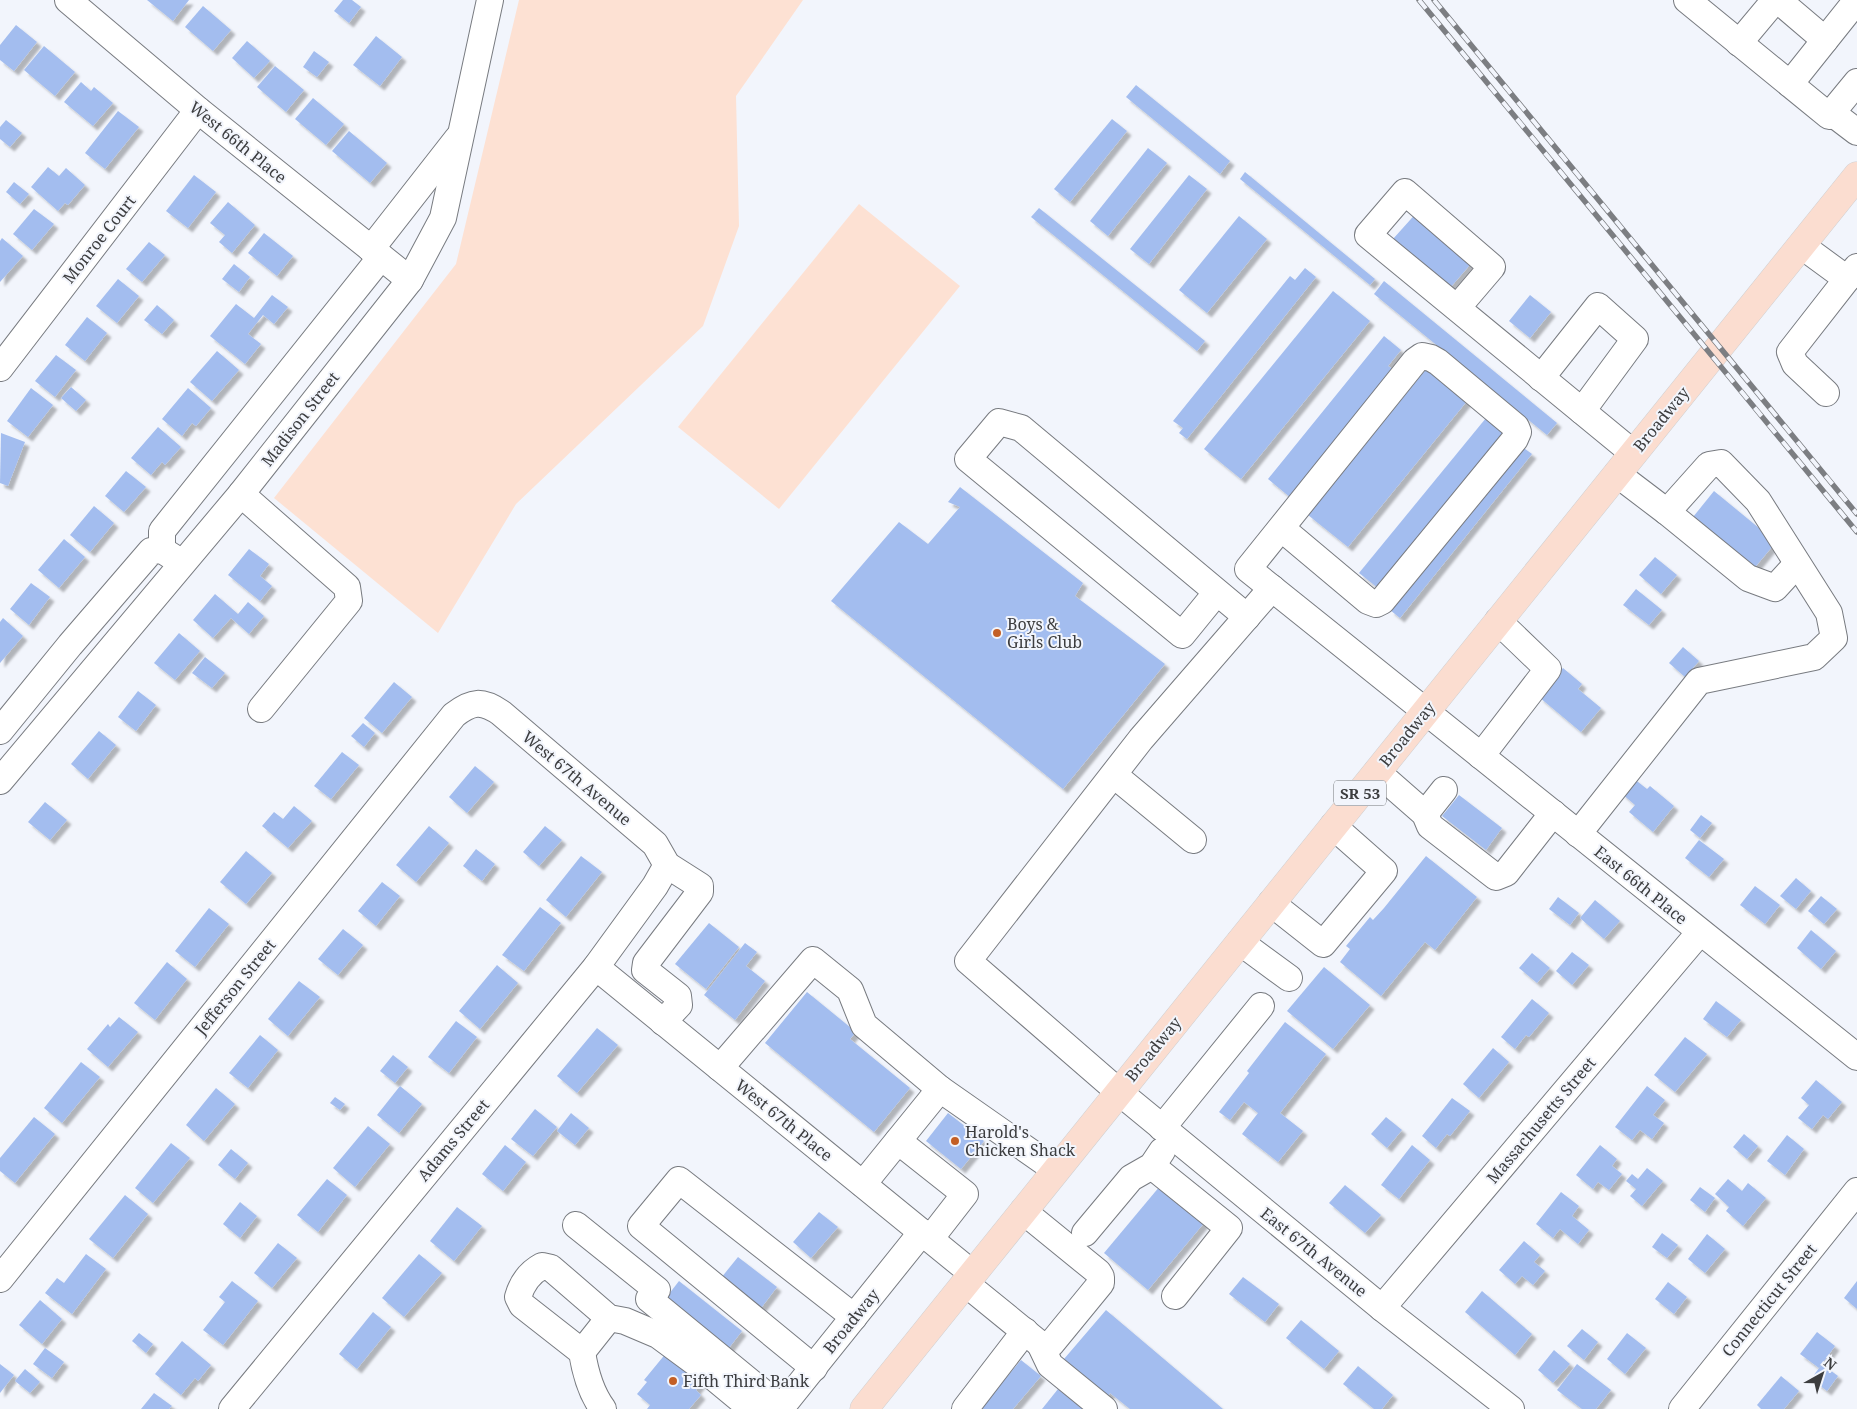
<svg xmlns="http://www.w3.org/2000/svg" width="1857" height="1409" viewBox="0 0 1857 1409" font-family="'Noto Serif',serif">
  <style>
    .green { fill: #fde1d3 }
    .building { fill: #a3bdef; filter: url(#shadow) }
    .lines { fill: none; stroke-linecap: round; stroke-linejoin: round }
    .minor-casing { stroke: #787b80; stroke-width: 28 }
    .major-casing { stroke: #d0d0d1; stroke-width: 29 }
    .minor { stroke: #fff; stroke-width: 26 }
    .major { stroke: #fbddd0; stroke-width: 28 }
    .rail-casing { stroke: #7c7e82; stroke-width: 5.5 }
    .rail { stroke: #f2f5fc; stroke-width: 4; stroke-dasharray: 11; stroke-linecap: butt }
    .poi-dot { fill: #c35f26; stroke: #f2f5fc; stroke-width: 2 }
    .labels { text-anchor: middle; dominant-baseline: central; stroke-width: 4; stroke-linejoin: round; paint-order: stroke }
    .shield { fill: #f2f5fc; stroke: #737478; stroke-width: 1 }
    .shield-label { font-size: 15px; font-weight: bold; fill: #3c3d3f }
    .street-label { font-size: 16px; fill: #3c3d3f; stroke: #f2f5fc }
    .poi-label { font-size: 16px; fill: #3c3d3f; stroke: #f2f5fc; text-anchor: start }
  </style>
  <defs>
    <filter id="shadow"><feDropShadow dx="4.5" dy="4.5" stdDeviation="1" flood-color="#0004"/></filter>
  </defs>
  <rect width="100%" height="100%" fill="#f2f5fc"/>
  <g class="green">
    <polygon points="519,0 803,0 736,96 739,226 703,326 516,504 438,633 274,498 456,264"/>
    <polygon points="859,204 960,286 779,509 678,427"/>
  </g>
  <g class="building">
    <polygon points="147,0 189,0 173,21"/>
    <polygon points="343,0 352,0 361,7 349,23 334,11"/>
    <polygon points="203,6 231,30 213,51 185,27"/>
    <polygon points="16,25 37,42 14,71 0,60 0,45"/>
    <polygon points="376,36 402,57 380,86 353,65"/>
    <polygon points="247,41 270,61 254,78 232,58"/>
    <polygon points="44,46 75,72 55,96 24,70"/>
    <polygon points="314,51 329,62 317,77 303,67"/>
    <polygon points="275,66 304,90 286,112 257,87"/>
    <polygon points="81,82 91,91 94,87 113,103 93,126 64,102"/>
    <polygon points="1136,85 1230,161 1220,174 1126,97"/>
    <polygon points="313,98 344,124 326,145 295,119"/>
    <polygon points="118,111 139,127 105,169 85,153"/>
    <polygon points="1112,119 1127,131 1070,202 1054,189"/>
    <polygon points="6,120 22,133 10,147 0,139 0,127"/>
    <polygon points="349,131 387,163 370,183 332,151"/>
    <polygon points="1148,148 1167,163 1108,236 1090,221"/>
    <polygon points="48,167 59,176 66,168 85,185 68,205 65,203 58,211 31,187"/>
    <polygon points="1245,172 1375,279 1370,285 1240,179"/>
    <polygon points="194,175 216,192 188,228 166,211"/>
    <polygon points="1189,175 1207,189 1149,264 1130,249"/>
    <polygon points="14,182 29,194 20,204 6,192"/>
    <polygon points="228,202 255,225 232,253 219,242 225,235 210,223"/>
    <polygon points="1039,208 1205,341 1197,351 1031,217"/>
    <polygon points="34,209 54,224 32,250 13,234"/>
    <polygon points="1419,210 1475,259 1449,289 1393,239"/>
    <polygon points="1239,216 1267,239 1207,313 1179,290"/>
    <polygon points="264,233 293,256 277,276 248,253"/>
    <polygon points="2,238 23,256 0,282 0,241"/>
    <polygon points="149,242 165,255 142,282 126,269"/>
    <polygon points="234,264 250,277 239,292 222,279"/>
    <polygon points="1305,268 1316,277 1187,439 1179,433 1183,428 1173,421 1290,276 1295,280"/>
    <polygon points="118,279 139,296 117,323 96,306"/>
    <polygon points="1384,281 1557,423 1547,435 1374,294"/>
    <polygon points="1333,291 1370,321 1241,479 1204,449"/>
    <polygon points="272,295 288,307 274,324 263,315 248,334 261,344 245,364 210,336 236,304 254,318"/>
    <polygon points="1530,295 1551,312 1530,338 1509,321"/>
    <polygon points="157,305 174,320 162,334 144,320"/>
    <polygon points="87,317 107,333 85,361 65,345"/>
    <polygon points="1384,336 1401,350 1388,366 1394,370 1291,498 1268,479"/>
    <polygon points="217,351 239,370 212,401 190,382"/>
    <polygon points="56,355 76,370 55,397 35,381"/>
    <polygon points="1427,368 1467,401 1348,547 1308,515"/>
    <polygon points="71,387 86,400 76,411 61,398"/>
    <polygon points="31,388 53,405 28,437 7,421"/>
    <polygon points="188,388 211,408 196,426 192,423 182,436 162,419"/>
    <polygon points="1486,418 1504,433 1378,588 1359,573"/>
    <polygon points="158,427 181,447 165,465 162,462 151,475 131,458"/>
    <polygon points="1,433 25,442 8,486 0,483"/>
    <polygon points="1521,446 1532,454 1400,618 1390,610"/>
    <polygon points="126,471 146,487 124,512 105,496"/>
    <polygon points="960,487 1083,583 1075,596 1165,664 1063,789 831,601 899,522 928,544 960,507 948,502"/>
    <polygon points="1714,491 1776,542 1751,572 1689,522"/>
    <polygon points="94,506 114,523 90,552 70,535"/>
    <polygon points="64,539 85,557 59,588 38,570"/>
    <polygon points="249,549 269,564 260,576 272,586 260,601 228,575"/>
    <polygon points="1655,557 1677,575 1661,594 1639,575"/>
    <polygon points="31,583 50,597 29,625 10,609"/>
    <polygon points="1636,589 1662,610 1649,625 1623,605"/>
    <polygon points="215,594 238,614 248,602 264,616 249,634 231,618 213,638 193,620"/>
    <polygon points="3,618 23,636 0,663 0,622"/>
    <polygon points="179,633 200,651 175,680 154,663"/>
    <polygon points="1683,647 1699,661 1685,677 1669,663"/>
    <polygon points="205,657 225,673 212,688 192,673"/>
    <polygon points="1563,668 1582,684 1578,689 1601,708 1581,732 1539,697"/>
    <polygon points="394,682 412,697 382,733 364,718"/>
    <polygon points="138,691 156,705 136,731 118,717"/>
    <polygon points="363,723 375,733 364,747 351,736"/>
    <polygon points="99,731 116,745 88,779 71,764"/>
    <polygon points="342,752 359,765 331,799 314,786"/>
    <polygon points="475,766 494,782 467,813 449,797"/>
    <polygon points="1633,778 1647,789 1650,786 1674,806 1653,832 1629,812 1635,805 1621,793"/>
    <polygon points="1459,795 1502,828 1486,850 1442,816"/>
    <polygon points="45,802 67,820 50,840 28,822"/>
    <polygon points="294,806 312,821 288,848 262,826 274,812 283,819"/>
    <polygon points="1701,815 1712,823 1700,838 1690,830"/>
    <polygon points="429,826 449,843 416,882 396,865"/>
    <polygon points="545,826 562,840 539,866 523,852"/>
    <polygon points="1699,840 1724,859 1709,877 1685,858"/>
    <polygon points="476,849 495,864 482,881 463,866"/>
    <polygon points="246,851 272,873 246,904 220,882"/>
    <polygon points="581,856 602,872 566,917 546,900"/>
    <polygon points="1426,856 1477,897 1435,950 1425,942 1381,996 1340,962 1350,949 1346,946 1370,917 1373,920 1384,908"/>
    <polygon points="1796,878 1811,891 1796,909 1780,896"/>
    <polygon points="382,882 400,896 376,926 358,911"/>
    <polygon points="1755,886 1780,905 1765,924 1740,905"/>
    <polygon points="1821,896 1837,909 1824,924 1808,911"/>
    <polygon points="1558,897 1579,913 1570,925 1549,909"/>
    <polygon points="1595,900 1620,921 1604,939 1580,918"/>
    <polygon points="540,907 561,923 524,971 502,955"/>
    <polygon points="209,908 229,924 195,967 175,951"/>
    <polygon points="709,923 739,947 706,989 675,964"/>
    <polygon points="343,929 363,945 338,975 318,959"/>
    <polygon points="1811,930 1836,951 1821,969 1797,948"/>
    <polygon points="745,943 757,952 746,966 765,981 735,1020 704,995"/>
    <polygon points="1572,952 1589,965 1572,985 1556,971"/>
    <polygon points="1532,953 1550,968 1537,983 1519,968"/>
    <polygon points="167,962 187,979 155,1020 134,1003"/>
    <polygon points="497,965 518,983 480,1029 459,1011"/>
    <polygon points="1324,967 1370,1005 1333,1049 1287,1011"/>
    <polygon points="299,981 320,997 288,1036 268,1019"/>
    <polygon points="807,992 856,1032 850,1039 910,1088 874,1132 765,1043"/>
    <polygon points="1532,999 1549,1013 1529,1037 1526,1035 1515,1049 1501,1037"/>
    <polygon points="1716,1001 1741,1020 1727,1037 1703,1019"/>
    <polygon points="119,1017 138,1032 108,1067 87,1049 108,1024 110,1027"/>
    <polygon points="456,1021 477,1037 449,1073 428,1057"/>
    <polygon points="1285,1022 1326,1054 1280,1113 1303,1131 1278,1162 1242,1134 1258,1113 1244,1102 1230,1120 1219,1112 1249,1073 1247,1071"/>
    <polygon points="597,1028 618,1045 577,1093 557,1076"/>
    <polygon points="260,1035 278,1050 248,1088 229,1073"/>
    <polygon points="1685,1037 1707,1054 1675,1092 1654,1075"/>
    <polygon points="1493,1048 1509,1062 1479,1098 1463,1084"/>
    <polygon points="393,1055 408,1067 395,1083 380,1071"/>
    <polygon points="81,1062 100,1077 62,1123 44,1108"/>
    <polygon points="1816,1080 1842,1102 1828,1119 1823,1115 1812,1129 1798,1118 1809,1105 1801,1098"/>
    <polygon points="400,1086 422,1104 399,1133 377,1115"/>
    <polygon points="1647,1086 1665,1100 1653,1115 1664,1123 1652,1139 1640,1130 1632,1140 1615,1127"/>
    <polygon points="216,1088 235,1104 204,1141 186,1125"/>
    <polygon points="335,1097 345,1104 340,1110 330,1103"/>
    <polygon points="1452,1098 1470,1111 1450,1136 1447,1134 1436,1148 1422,1136"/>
    <polygon points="535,1109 557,1127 533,1156 511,1139"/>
    <polygon points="571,1113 589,1128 575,1145 557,1131"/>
    <polygon points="948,1113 984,1141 961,1169 926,1141"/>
    <polygon points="34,1117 55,1134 15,1183 0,1171 0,1158"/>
    <polygon points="1386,1117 1402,1130 1387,1148 1371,1134"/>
    <polygon points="368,1126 390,1144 355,1187 333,1168"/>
    <polygon points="1744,1134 1758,1146 1747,1159 1733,1147"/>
    <polygon points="1787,1135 1804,1149 1785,1175 1767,1161"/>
    <polygon points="171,1143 190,1158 153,1203 135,1188"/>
    <polygon points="505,1145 526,1162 503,1191 482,1174"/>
    <polygon points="1412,1145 1430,1160 1399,1199 1381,1185"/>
    <polygon points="1600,1145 1617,1159 1612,1166 1622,1174 1609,1190 1598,1182 1593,1189 1576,1175"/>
    <polygon points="231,1149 248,1163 235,1179 218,1165"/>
    <polygon points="1647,1168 1663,1181 1642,1206 1630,1196 1636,1189 1626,1181 1632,1174 1638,1179"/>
    <polygon points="327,1179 347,1195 318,1232 297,1215"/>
    <polygon points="1728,1179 1742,1191 1748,1183 1766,1198 1743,1226 1726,1211 1729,1207 1715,1194"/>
    <polygon points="1345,1185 1381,1215 1365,1233 1329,1203"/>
    <polygon points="1160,1186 1204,1223 1148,1290 1104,1253"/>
    <polygon points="1700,1187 1715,1198 1705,1212 1690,1200"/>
    <polygon points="1561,1192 1579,1206 1572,1216 1589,1230 1578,1244 1560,1229 1553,1238 1536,1224"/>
    <polygon points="125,1195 148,1214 113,1258 89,1239"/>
    <polygon points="240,1202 257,1216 240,1238 223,1224"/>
    <polygon points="457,1207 482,1226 454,1261 430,1241"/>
    <polygon points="819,1212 838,1227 811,1258 793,1242"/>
    <polygon points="1662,1233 1678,1245 1667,1258 1652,1247"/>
    <polygon points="1707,1234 1725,1249 1705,1273 1688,1259"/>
    <polygon points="1524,1241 1540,1255 1534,1262 1545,1271 1533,1285 1522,1276 1515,1284 1499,1270"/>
    <polygon points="278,1243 297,1258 272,1288 254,1273"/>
    <polygon points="86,1254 106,1269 72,1314 45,1293 57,1278 64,1283"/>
    <polygon points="419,1254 442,1273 404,1317 382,1298"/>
    <polygon points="738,1257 777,1287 761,1308 721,1278"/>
    <polygon points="1243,1277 1279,1304 1265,1322 1229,1294"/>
    <polygon points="232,1281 258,1301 223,1345 203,1330 225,1302 219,1297"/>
    <polygon points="679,1281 742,1331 725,1353 662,1303"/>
    <polygon points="1857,1281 1857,1309 1844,1298"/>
    <polygon points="1668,1282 1687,1297 1674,1314 1655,1299"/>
    <polygon points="1482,1291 1532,1334 1515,1355 1465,1312"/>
    <polygon points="40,1300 62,1319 42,1344 19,1325"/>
    <polygon points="1106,1310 1223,1409 1130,1409 1110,1393 1108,1396 1064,1359"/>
    <polygon points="373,1312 391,1327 357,1369 339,1354"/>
    <polygon points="1301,1320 1339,1351 1324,1369 1286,1338"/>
    <polygon points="1582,1329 1598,1342 1584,1360 1567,1346"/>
    <polygon points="1817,1332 1835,1346 1819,1368 1800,1354"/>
    <polygon points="139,1333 153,1344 146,1353 132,1341"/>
    <polygon points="1627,1333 1646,1348 1625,1374 1607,1359"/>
    <polygon points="182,1341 211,1365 198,1381 195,1378 181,1395 155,1374"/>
    <polygon points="45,1348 64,1362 52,1378 33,1364"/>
    <polygon points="1554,1350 1570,1364 1553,1383 1538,1370"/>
    <polygon points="667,1352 702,1382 696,1390 701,1395 689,1409 647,1409 650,1405 637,1394 647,1382 644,1380"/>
    <polygon points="1021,1360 1041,1376 1013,1409 980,1409"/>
    <polygon points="0,1364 14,1375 0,1393"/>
    <polygon points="1577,1364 1611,1390 1596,1409 1582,1409 1557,1390"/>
    <polygon points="1822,1364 1838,1376 1827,1391 1811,1379"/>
    <polygon points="1358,1366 1393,1395 1382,1409 1374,1409 1343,1384"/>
    <polygon points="25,1369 40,1382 30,1393 15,1381"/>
    <polygon points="1781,1376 1799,1391 1784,1409 1761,1409 1757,1405"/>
    <polygon points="1058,1389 1083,1409 1042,1409"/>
    <polygon points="154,1393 172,1406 169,1409 141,1409"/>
  </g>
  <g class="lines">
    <g class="minor-casing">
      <g id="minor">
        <polyline points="68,0 198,110 410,280"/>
        <polyline points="1687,0 1829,116 1857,82"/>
        <polyline points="1778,0 1825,40"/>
        <polyline points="1739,43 1775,0"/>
        <polyline points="1790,84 1857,0"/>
        <polyline points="1832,113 1857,132"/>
        <polyline points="1802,246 1847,279 1857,267"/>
        <polyline points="371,249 457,139"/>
        <polyline points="1457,308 1492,267 1405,192 1368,235 1633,453"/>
        <polyline points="0,368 198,110"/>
        <polyline points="1541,378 1598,306 1635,339 1582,411"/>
        <polyline points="1826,393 1795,364 1790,352 1847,279"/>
        <polyline points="241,494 347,587 349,601 261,709"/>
        <polyline points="1667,512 1748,578 1775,588 1797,564"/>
        <polyline points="1281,528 1368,601 1376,604 1382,601 1515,439 1518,432 1516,427 1438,362 1431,358 1422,356 1415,361 1248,569 1857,1057"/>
        <polyline points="162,550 162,531 381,257"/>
        <polyline points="1272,588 1141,739 968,961 1119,1092 1382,1308 1511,1409"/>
        <polyline points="1217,592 1182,635 968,459 999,422 1021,428 1247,617"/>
        <polyline points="0,731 70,645 151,551 162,550 176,559"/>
        <polyline points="1481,756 1548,669 1498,621"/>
        <polyline points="1377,772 1425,814 1430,826 1496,877 1506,873 1553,813"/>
        <polyline points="1114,775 1193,840"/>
        <polyline points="0,781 241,494 410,280 443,218 490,0"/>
        <polyline points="1425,814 1444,790"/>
        <polyline points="1578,834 1699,681 1814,657 1834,638 1829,613 1758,501 1721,463 1709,465 1667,512 1617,474"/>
        <polyline points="1271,903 1323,944 1384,871 1333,826"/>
        <polyline points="1240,942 1289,978"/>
        <polyline points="596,967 973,1274"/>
        <polyline points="720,1068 813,960 850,990 864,1025 940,1089"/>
        <polyline points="1162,1128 1261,1006"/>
        <polyline points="898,1141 965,1194 930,1239"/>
        <polyline points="1152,1166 1229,1228 1175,1296"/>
        <polyline points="863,1184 940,1089 1056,1170"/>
        <polyline points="576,1225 657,1290 649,1299 782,1408"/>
        <polyline points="1085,1233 1131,1178 1152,1166 1162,1151"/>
        <path d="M0 1279 454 715C472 701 482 700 501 713L655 844 667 865 700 886V892L646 963 645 970 678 996 679 1005 663 1022"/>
        <polyline points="965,1283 1040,1344 1046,1346 1051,1344 1101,1283 1101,1277 1098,1272 1023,1211"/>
        <polyline points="1382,1308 1700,932"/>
        <polyline points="1040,1344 1050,1365 1104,1409"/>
        <polyline points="582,1352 609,1318"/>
        <polyline points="814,1368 641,1226 679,1180 854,1317"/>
        <polyline points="232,1409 596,967 655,886 667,865"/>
        <path d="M603 1409C591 1393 585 1371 582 1352L522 1305 518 1297C522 1283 529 1273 542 1266L551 1268 609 1318 625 1321 658 1335 700 1366 752 1409"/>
        <polyline points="780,1409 922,1232"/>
        <polyline points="965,1409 1025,1331"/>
        <polyline points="1682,1409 1857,1191"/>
      </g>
    </g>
    <g class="major-casing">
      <polyline id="major" points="864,1409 1857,176"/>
    </g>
    <use href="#minor" class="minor"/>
    <use href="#major" class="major"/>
    <g class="rail-casing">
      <g id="rail">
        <polyline points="1419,0 1857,532"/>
        <polyline points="1434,0 1857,514"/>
      </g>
    </g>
    <use href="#rail" class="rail"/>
  </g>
  <g class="poi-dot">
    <circle cx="997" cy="633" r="5"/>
    <circle cx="955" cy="1141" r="5"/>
    <circle cx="673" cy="1381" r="5"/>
  </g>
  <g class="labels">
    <rect class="shield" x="1334" y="780.5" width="52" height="25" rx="4"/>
    <g class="shield-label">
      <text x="1360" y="793">SR 53</text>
    </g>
    <g class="street-label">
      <text transform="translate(238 142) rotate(39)">West 66th Place</text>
      <text transform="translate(99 239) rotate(-52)">Monroe Court</text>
      <text transform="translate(300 419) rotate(-52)">Madison Street</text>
      <text transform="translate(1661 419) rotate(-51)">Broadway</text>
      <text transform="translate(1407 734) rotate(-51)">Broadway</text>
      <text transform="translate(577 778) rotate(40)">West 67th Avenue</text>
      <text transform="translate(1641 885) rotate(39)">East 66th Place</text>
      <text transform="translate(235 987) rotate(-51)">Jefferson Street</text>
      <text transform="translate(1153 1049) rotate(-51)">Broadway</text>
      <text transform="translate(784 1120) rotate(39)">West 67th Place</text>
      <text transform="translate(1541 1120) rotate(-50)">Massachusetts Street</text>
      <text transform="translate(453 1140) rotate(-50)">Adams Street</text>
      <text transform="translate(1314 1252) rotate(39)">East 67th Avenue</text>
      <text transform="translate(1769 1300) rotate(-51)">Connecticut Street</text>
      <text transform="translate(851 1321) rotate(-51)">Broadway</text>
    </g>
    <g class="poi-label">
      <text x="1007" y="624">Boys &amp;<tspan x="1007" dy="18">Girls Club</tspan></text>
      <text x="965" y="1132">Harold's<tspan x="965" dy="18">Chicken Shack</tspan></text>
      <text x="683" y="1381">Fifth Third Bank</text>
    </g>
  </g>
  <g transform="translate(1822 1374) rotate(39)" stroke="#f2f5fc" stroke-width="4" paint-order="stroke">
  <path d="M0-4L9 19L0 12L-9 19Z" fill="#3c3d3f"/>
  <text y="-8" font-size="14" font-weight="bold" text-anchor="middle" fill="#3c3d3f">N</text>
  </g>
</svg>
